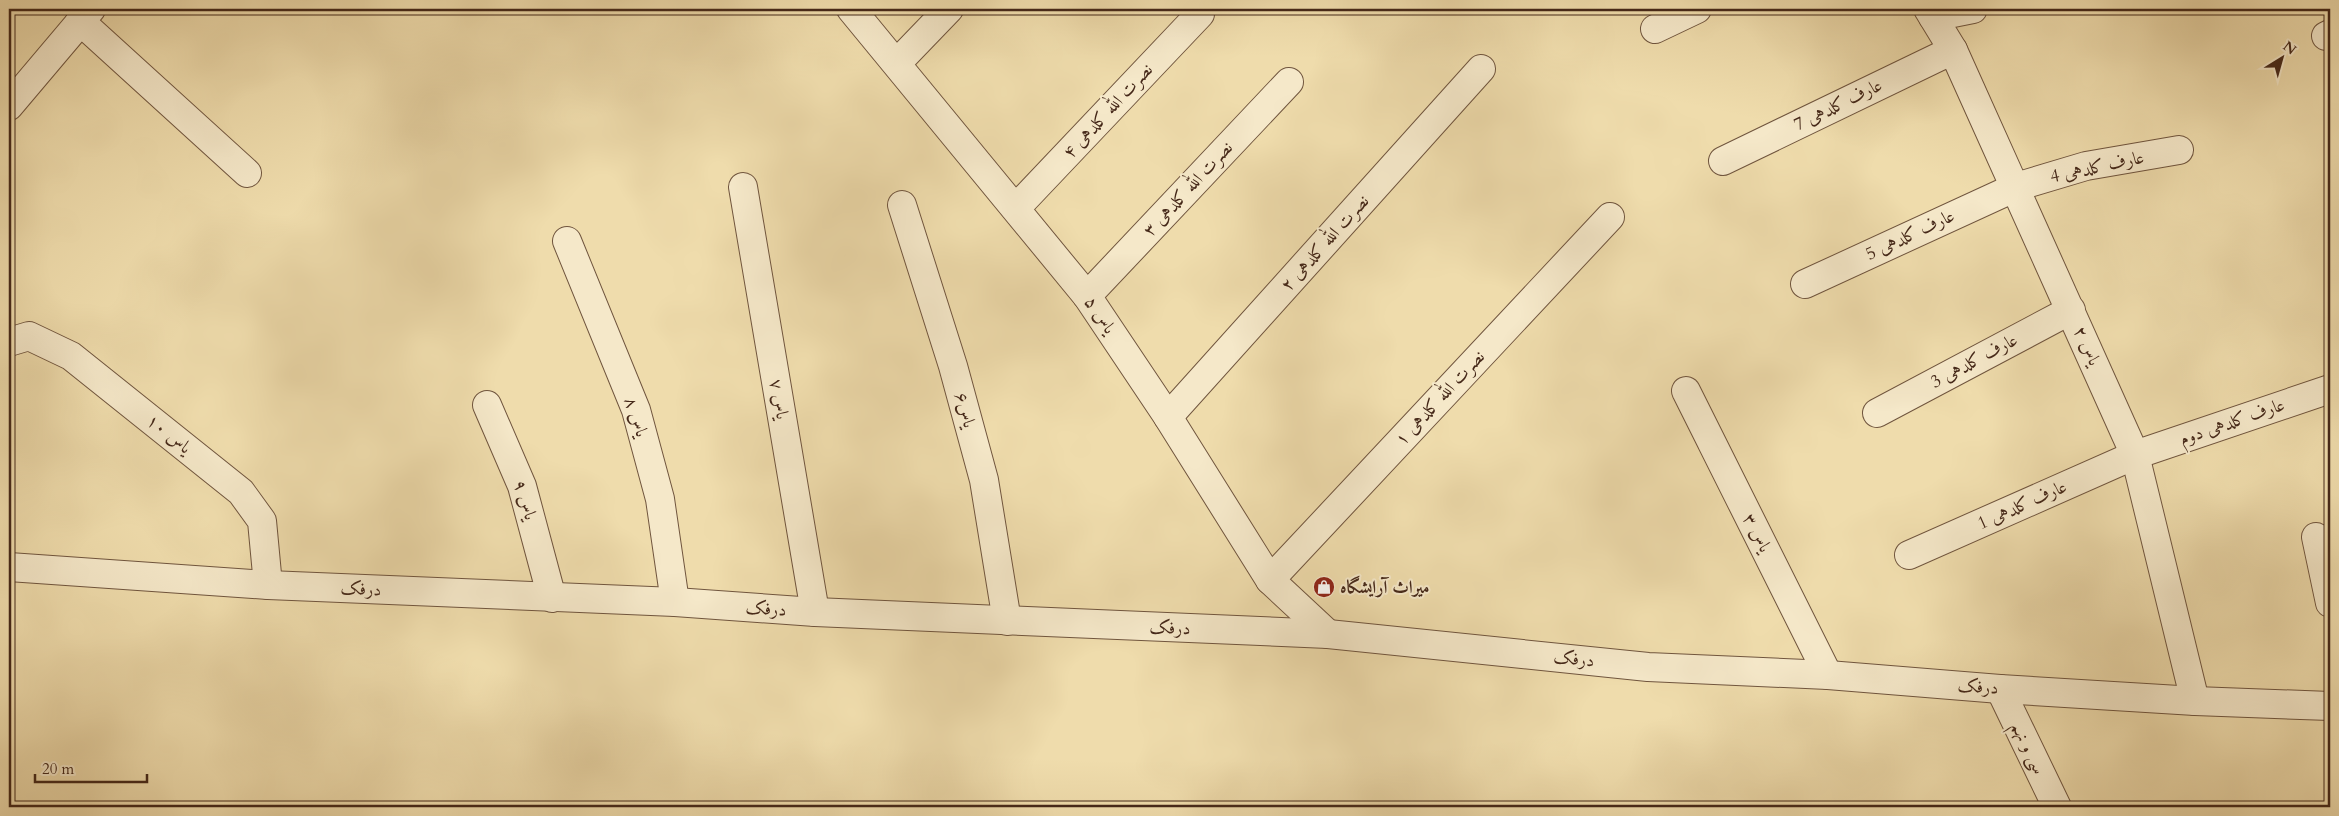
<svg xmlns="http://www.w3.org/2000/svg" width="2339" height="816" viewBox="0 0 2339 816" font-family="Cardo,Amiri,serif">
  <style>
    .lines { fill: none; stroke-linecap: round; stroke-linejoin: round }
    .minor-casing { stroke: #70553e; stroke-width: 30 }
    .minor { stroke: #f5e8c9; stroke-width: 28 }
    .labels { text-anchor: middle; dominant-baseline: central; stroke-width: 4; stroke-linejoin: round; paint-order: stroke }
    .street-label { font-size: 18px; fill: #452819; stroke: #f5e8c9 }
    .poi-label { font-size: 18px; font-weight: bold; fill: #452819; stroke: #f5e8c9; text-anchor: start }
  </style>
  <rect width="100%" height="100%" fill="#efdcac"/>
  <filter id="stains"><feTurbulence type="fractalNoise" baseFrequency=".004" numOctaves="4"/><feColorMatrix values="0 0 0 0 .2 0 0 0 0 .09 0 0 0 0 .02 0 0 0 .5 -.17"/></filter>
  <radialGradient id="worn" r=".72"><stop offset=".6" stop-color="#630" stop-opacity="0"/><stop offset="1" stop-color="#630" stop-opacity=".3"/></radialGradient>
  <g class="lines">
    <g class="minor-casing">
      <g id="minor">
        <polyline points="851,9 1087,296 1168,417 1270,580 1328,634"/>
        <polyline points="1928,9 1953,50 2135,455 2195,701"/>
        <polyline points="1933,17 1973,9"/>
        <polyline points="80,21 247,173"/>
        <polyline points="1655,29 1697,9"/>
        <polyline points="2326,36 2330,34"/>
        <polyline points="897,63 949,9"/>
        <polyline points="9,106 91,9"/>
        <polyline points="1723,161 1953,50"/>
        <polyline points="743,187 815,612"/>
        <polyline points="902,205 953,366 984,480 1007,621"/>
        <polyline points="1016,208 1200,14"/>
        <polyline points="567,241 636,410 660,499 675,602"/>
        <polyline points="1805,284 2016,187 2086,166 2179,150"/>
        <polyline points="1087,296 1289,82"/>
        <polyline points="9,342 29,336 71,356 241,492 262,521 268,585"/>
        <polyline points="1686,391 1828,675"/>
        <polyline points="487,405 522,486 552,598"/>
        <polyline points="1877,413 2071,310"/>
        <polyline points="1168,417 1481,69"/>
        <polyline points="2316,537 2330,603"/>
        <polyline points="1909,555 2135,455 2330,389"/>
        <polyline points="9,567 268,585 675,602 815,612 1328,634 1648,667 1828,675 2000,689 2195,701 2330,706"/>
        <polyline points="1270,580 1610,217"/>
        <polyline points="2000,689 2057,807"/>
      </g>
    </g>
    <use href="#minor" class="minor"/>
  </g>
  <defs>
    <g id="shop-disc" transform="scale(1.125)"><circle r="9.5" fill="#8f2418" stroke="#f5e8c9"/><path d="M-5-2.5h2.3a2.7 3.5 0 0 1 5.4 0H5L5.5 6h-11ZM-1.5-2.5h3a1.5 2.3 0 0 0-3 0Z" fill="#fff"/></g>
  </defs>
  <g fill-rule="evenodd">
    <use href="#shop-disc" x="1324" y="587"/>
  </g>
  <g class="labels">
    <g class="street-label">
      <text transform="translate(1838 105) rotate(-26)">عارف کلدهی 7</text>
      <text transform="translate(1108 111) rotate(-47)">نصرت الله کلدهی ۴</text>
      <text transform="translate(2097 167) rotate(-12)">عارف کلدهی 4</text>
      <text transform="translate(1188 189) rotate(-47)">نصرت الله کلدهی ۳</text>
      <text transform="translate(1910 235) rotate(-25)">عارف کلدهی 5</text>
      <text transform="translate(1325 243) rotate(-48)">نصرت الله کلدهی ۲</text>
      <text transform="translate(1100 315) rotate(56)">یاس ۵</text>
      <text transform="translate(2087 346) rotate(66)">یاس ۲</text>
      <text transform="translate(1974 361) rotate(-28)">عارف کلدهی 3</text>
      <text transform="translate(1440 398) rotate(-47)">نصرت الله کلدهی ۱</text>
      <text transform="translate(779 399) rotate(80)">یاس ۷</text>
      <text transform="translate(965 410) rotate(75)">یاس۶</text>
      <text transform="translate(636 417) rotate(72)">یاس ۸</text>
      <text transform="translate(2232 422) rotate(-19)">عارف کلدهی دوم</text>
      <text transform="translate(169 434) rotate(39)">یاس ۱۰</text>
      <text transform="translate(525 500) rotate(73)">یاس ۹</text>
      <text transform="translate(2022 505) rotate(-24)">عارف کلدهی 1</text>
      <text transform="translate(1757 533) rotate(63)">یاس ۳</text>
      <text transform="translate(361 589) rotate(3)">درفک</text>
      <text transform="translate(766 609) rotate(4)">درفک</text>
      <text transform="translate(1170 628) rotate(2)">درفک</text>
      <text transform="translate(1574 659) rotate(6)">درفک</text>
      <text transform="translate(1978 687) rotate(4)">درفک</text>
      <text transform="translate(2028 748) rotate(64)">سی و نهم</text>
    </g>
    <g class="poi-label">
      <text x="1340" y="587">میراث آرایشگاه</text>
    </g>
  </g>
  <rect width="2339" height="816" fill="none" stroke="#efdcac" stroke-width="30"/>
  <rect x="10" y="10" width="2319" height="796" fill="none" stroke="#452819" stroke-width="2.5"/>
  <rect x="15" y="15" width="2309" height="786" fill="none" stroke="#452819"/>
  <g transform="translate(2282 58) rotate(37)" stroke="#f5e8c9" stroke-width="4" paint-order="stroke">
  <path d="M0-4L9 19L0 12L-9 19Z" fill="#452819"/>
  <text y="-8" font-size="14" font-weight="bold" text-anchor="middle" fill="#452819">N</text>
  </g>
  <path d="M35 774v8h112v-8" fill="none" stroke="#452819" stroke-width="2.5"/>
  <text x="42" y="774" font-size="15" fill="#452819" stroke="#f5e8c9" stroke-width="4" paint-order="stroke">20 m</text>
  <rect width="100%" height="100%" filter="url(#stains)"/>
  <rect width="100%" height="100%" fill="url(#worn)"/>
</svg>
